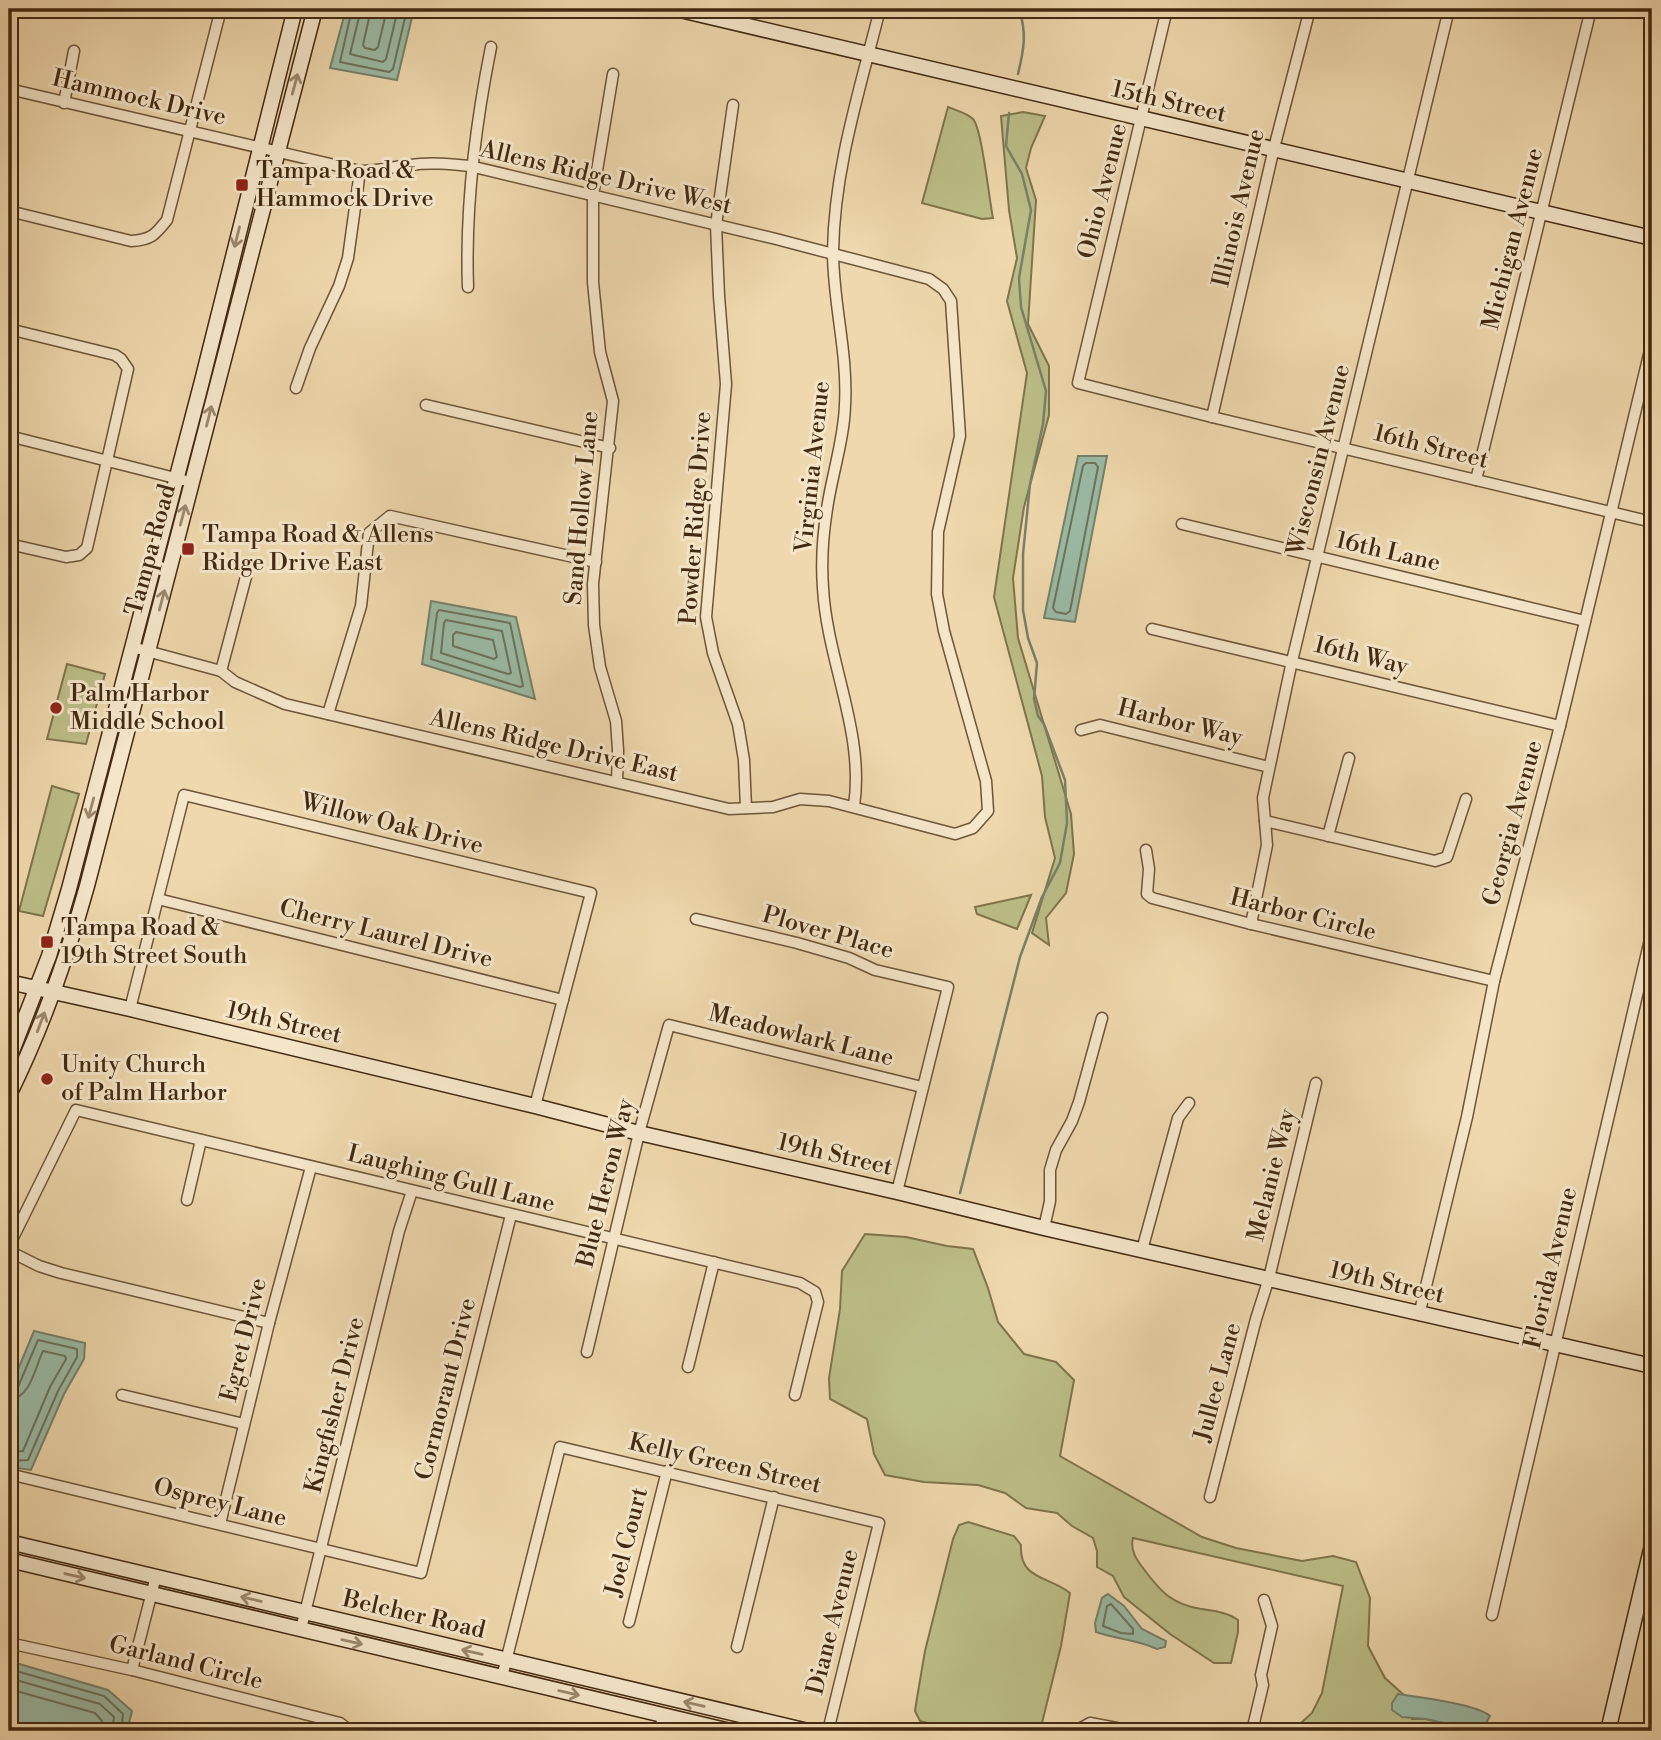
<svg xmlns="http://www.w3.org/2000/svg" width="1661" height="1740" viewBox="0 0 1661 1740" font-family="'Libre Bodoni',serif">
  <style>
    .green { fill: #bcbe88; stroke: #7f744c; stroke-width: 2 }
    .water { fill: #9abba6; stroke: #77816a; stroke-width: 2 }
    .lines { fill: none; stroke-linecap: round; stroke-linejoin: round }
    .shore { stroke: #6e725c; stroke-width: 2 }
    .stream { stroke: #77816a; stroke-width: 2.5 }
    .street-casing { stroke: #6d5538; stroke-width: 13 }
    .secondary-casing { stroke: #422911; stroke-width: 17 }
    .street { stroke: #f5e6ca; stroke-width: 10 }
    .secondary { stroke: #f5e6ca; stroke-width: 14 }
    .oneway { stroke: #9c886e }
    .poi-dot { fill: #8f2418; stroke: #f5e6ca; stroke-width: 2.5 }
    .labels { text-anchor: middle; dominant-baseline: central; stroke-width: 6; stroke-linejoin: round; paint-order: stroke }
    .street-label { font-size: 24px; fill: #422911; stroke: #f5e6ca }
    .poi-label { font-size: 24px; fill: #422911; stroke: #f5e6ca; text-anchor: start }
  </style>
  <rect width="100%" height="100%" fill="#efd8ad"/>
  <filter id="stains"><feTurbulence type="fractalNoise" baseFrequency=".00286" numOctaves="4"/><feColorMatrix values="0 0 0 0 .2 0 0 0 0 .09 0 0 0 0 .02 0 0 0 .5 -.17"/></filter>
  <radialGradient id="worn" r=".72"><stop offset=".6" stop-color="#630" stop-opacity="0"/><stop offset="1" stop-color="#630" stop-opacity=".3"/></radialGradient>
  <g class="green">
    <path d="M948 107C955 110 967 113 973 119 982 129 989 199 993 218L982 219 922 203Z"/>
    <polygon points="1023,112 1045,116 1031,148 1026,168 1036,200 1028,324 1049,366 1049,415 1024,507 1013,578 1018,638 1071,814 1074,854 1066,893 1046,918 1049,945 1032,933 1055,858 1045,817 1042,776 994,597 1027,373 1007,301 1017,258 1009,210 1001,116"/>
    <polygon points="67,664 105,674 86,744 47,739"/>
    <polygon points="52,786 79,794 43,916 19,911"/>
    <polygon points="1031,895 1017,929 977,914 975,907"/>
    <path d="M865 1234 906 1237 947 1246 973 1249 988 1288 998 1322 1024 1354 1056 1362 1074 1380 1060 1456 1202 1537 1236 1548 1302 1561 1333 1556 1356 1562 1370 1598 1368 1646 1385 1678 1404 1695 1412 1719H1426L1466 1729 1462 1731H1292L1312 1713 1322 1693 1343 1586 1133 1538C1130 1550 1136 1559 1143 1568 1160 1591 1171 1604 1201 1609 1213 1611 1227 1612 1238 1620V1632L1231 1663H1214L1170 1634 1124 1597 1113 1576 1097 1567V1551L1093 1538 1072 1526 1057 1513 1026 1508 1005 1493 978 1485 924 1482 885 1475 874 1454 867 1419 830 1399 829 1378 840 1309 842 1271Z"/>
    <path d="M968 1522 1014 1536 1021 1545C1019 1580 1049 1576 1070 1593L1061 1646 1040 1731H956L920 1721 915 1711 917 1698 925 1651 953 1539 959 1525Z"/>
  </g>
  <g class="water">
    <polygon points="346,9 414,9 397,80 330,68"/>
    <polygon points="1078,456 1107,456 1075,622 1044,618"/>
    <polygon points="431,601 516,617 535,699 422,664"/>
    <polygon points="34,1331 85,1343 84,1359 64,1394 31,1470 9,1467 9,1391"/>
    <path d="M1108 1594 1124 1606 1142 1629 1166 1641 1165 1647 1157 1649C1139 1640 1116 1639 1096 1632L1095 1623 1102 1598Z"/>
    <polygon points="9,1661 108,1690 132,1711 127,1731 9,1731"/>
    <path d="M1398 1694C1417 1697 1477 1704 1490 1716L1485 1725 1479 1731 1426 1719 1402 1717 1392 1710V1703Z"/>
  </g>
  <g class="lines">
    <g class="shore">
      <polyline points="352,9 340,62 389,72 393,69 407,9"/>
      <polyline points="361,9 350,54 383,62 386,59 398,9"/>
      <polyline points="371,9 363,45 365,48 375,50 378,47 387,9"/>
      <polygon points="1086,463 1095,463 1098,467 1070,611 1066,614 1056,612 1053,608 1083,466"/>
      <polygon points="439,610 510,623 523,686 520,687 431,659 437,613"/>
      <polygon points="446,620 502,631 511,673 508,674 441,653 444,623"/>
      <polygon points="456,632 493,640 497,657 494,659 453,646 453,635"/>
      <polyline points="9,1391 18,1387 38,1340 77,1349 77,1357 58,1391 28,1460 9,1461"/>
      <path d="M9 1400C31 1398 35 1367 43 1351L65 1356 66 1359 50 1387 23 1451 9 1452"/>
      <polygon points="1111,1604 1133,1629 1133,1634 1121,1633 1103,1626 1107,1606"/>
      <polyline points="9,1669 104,1696 123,1714 121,1731"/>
      <polyline points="9,1678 100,1704 114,1717 112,1731"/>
      <polyline points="9,1689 95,1713 102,1721 102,1731"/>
    </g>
    <g class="stream">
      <path d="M1018 74C1024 49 1027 33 1019 9"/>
      <polyline points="960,1193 1020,957 1042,897 1060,863 1067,823 1065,780 1044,724 1038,716 1034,699 1037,663 1028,638 1023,610 1023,554 1030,484 1043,424 1046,391 1021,307 1019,278 1031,210 1022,174 1006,146 1009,113"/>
    </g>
    <g class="street-casing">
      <g id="street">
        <polyline points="1167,9 1078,383 1212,417 1652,522"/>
        <polyline points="613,74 593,195 593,282 600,352 613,401 593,584 594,625 600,667 616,721 618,750 617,782"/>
        <path d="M9 89 360 171C378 171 392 167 410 165 430 162 450 164 470 166L776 239 929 279 943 289 951 301 960 436 938 532 937 594 944 631 986 781 988 811 973 828 955 834 829 801 800 799 773 807 729 809 285 704 235 682 221 671 132 647"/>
        <polyline points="64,103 74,51"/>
        <polyline points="733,105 716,225 719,296 726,384 706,617 713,653 738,724 744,760 746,808"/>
        <path d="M9 211 131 241C151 240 155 235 167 220L221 9"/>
        <path d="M468 287C465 205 475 127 491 47"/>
        <polyline points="9,329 115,355 121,359 128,369 87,548 79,555 66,557 9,544"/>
        <polyline points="296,388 310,348 339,286 348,258 360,171"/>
        <polyline points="426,405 610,448"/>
        <polyline points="1212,417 1274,148 1310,9"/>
        <polyline points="9,436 183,480"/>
        <polyline points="1476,480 1591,9"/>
        <polyline points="1182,524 1585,621"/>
        <polyline points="1152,629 1560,726"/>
        <polyline points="221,671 247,573"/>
        <polyline points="328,714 361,606 369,533 390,516 596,562"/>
        <polyline points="1081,730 1100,725 1269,767"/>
        <path d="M854 806C865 733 827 661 823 588 821 562 823 534 827 509 832 474 844 440 845 405 848 353 833 303 833 252 834 169 860 89 880 9"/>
        <polyline points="1265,821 1435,861 1447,857 1466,799"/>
        <polyline points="1328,836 1349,758"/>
        <polyline points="1146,850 1149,869 1147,894 1152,898 1251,924 1494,981"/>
        <polyline points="158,899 563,1000"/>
        <polyline points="696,919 797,943 849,958 875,970 948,987 897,1192"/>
        <polyline points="1251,924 1267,845 1263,798 1292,661 1449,9"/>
        <polyline points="130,1009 184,795 591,893 535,1106"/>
        <polyline points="187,1200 201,1140"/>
        <polyline points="1044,1228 1050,1201 1050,1170 1056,1150 1072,1121 1079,1102 1102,1018"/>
        <polyline points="9,1246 76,1110 800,1283 815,1292 818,1302 795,1395"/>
        <polyline points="1142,1250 1178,1118 1189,1103"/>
        <polyline points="9,1251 39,1266 61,1273 269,1323"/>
        <polyline points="1419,1315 1467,1117 1494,981 1560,726 1652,342"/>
        <polyline points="587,1352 639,1133 669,1025 922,1087"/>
        <polyline points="688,1367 714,1262"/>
        <polyline points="122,1395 244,1424"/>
        <polyline points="9,1474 421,1573 511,1215"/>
        <polyline points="1210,1497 1256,1319 1269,1278 1316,1083"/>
        <polyline points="220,1524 269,1323 311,1167"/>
        <polyline points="1492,1615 1652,931"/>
        <polyline points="629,1622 667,1471"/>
        <polyline points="301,1629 399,1231 412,1191"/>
        <polyline points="9,1643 132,1670 340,1723 350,1731"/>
        <polyline points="737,1647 774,1497"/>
        <polyline points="132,1670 156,1576"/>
        <polyline points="502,1677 560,1447 879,1523 828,1731"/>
        <polyline points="655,1731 668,1716"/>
        <polyline points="1076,1731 1090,1723 1132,1731"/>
        <polyline points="1252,1731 1263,1685 1261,1675 1272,1626 1264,1600"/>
      </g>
    </g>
    <g class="secondary-casing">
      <g id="secondary">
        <polyline points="676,9 1652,238"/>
        <polyline points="9,982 130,1009 535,1106 639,1133 897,1192 1044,1228 1652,1366"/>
        <polyline points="9,1059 49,956 69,889 202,381 295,9"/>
        <path d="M9 1095C42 1028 67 958 87 886L315 9"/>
        <polyline points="9,1542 808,1731"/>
        <polyline points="9,1560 730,1731"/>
        <polyline points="1608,1731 1652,1545"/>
      </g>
    </g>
    <use href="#street" class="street"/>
    <use href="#secondary" class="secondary"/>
  </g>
  <defs><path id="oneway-shaft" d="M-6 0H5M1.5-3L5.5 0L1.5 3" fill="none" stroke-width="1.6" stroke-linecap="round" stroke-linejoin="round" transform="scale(1.75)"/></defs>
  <g class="oneway">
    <use href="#oneway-shaft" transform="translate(295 84) rotate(-75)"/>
    <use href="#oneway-shaft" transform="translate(237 237) rotate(104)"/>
    <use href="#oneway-shaft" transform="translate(209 416) rotate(-76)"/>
    <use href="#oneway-shaft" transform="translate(183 515) rotate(-75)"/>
    <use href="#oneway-shaft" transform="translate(162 600) rotate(-75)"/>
    <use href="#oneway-shaft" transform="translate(91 808) rotate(105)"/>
    <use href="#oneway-shaft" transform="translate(41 1022) rotate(-69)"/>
    <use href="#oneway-shaft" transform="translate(75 1576) rotate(13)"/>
    <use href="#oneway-shaft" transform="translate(251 1599) rotate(-167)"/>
    <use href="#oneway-shaft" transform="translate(352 1642) rotate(13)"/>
    <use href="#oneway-shaft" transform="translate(472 1652) rotate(-167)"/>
    <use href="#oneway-shaft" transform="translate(569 1693) rotate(13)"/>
    <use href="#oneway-shaft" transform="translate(694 1704) rotate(-167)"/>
  </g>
  <g class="poi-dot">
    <rect x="235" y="178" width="14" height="14" rx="3.5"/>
    <rect x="181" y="542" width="14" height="14" rx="3.5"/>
    <circle cx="56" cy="708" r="7"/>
    <rect x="40" y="935" width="14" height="14" rx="3.5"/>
    <circle cx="47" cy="1079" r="7"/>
  </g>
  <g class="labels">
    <g class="street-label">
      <text transform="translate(139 98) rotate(13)">Hammock Drive</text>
      <text transform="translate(1169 102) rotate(13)">15th Street</text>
      <text transform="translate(606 178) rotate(13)">Allens Ridge Drive West</text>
      <text transform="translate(1103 191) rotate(-76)">Ohio Avenue</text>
      <text transform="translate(1239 208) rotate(-77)">Illinois Avenue</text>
      <text transform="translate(1513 239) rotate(-76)">Michigan Avenue</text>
      <text transform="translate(1431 447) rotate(14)">16th Street</text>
      <text transform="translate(1319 460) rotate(-76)">Wisconsin Avenue</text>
      <text transform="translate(813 467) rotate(-84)">Virginia Avenue</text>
      <text transform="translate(582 508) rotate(-85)">Sand Hollow Lane</text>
      <text transform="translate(696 518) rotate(-86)">Powder Ridge Drive</text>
      <text transform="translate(151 550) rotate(-75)">Tampa Road</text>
      <text transform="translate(1388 552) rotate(13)">16th Lane</text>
      <text transform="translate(1361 656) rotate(14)">16th Way</text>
      <text transform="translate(1180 723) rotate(14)">Harbor Way</text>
      <text transform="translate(554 746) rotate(13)">Allens Ridge Drive East</text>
      <text transform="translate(1513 823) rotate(-75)">Georgia Avenue</text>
      <text transform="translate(392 824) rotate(14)">Willow Oak Drive</text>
      <text transform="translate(1303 915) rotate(14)">Harbor Circle</text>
      <text transform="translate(828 933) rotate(16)">Plover Place</text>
      <text transform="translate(386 934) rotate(14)">Cherry Laurel Drive</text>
      <text transform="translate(284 1023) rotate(13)">19th Street</text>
      <text transform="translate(801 1036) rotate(14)">Meadowlark Lane</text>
      <text transform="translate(835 1155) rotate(13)">19th Street</text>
      <text transform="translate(1272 1175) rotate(-76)">Melanie Way</text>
      <text transform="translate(451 1179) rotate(14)">Laughing Gull Lane</text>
      <text transform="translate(606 1183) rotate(-76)">Blue Heron Way</text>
      <text transform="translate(1551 1268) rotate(-77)">Florida Avenue</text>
      <text transform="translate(1387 1283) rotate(13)">19th Street</text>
      <text transform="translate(244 1340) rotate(-76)">Egret Drive</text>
      <text transform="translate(1218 1382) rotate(-75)">Jullee Lane</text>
      <text transform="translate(446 1389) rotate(-76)">Cormorant Drive</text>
      <text transform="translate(335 1405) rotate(-76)">Kingfisher Drive</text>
      <text transform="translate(725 1464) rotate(13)">Kelly Green Street</text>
      <text transform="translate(220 1503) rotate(14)">Osprey Lane</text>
      <text transform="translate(627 1542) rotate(-76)">Joel Court</text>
      <text transform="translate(414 1615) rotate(13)">Belcher Road</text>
      <text transform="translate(833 1622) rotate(-76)">Diane Avenue</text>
      <text transform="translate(186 1663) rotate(14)">Garland Circle</text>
    </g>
    <g class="poi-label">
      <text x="256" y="171">Tampa Road &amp;<tspan x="256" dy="28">Hammock Drive</tspan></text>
      <text x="202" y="535">Tampa Road &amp; Allens<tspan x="202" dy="28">Ridge Drive East</tspan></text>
      <text x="70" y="694">Palm Harbor<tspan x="70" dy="28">Middle School</tspan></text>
      <text x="61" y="928">Tampa Road &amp;<tspan x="61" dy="28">19th Street South</tspan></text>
      <text x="61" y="1065">Unity Church<tspan x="61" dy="28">of Palm Harbor</tspan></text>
    </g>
  </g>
  <rect width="1661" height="1740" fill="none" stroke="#efd8ad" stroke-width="35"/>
  <rect x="10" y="10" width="1640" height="1719" fill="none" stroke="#422911" stroke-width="3.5"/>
  <rect x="18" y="18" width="1626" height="1705" fill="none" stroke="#422911" stroke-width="2"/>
  <rect width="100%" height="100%" filter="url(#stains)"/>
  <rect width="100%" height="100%" fill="url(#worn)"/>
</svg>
